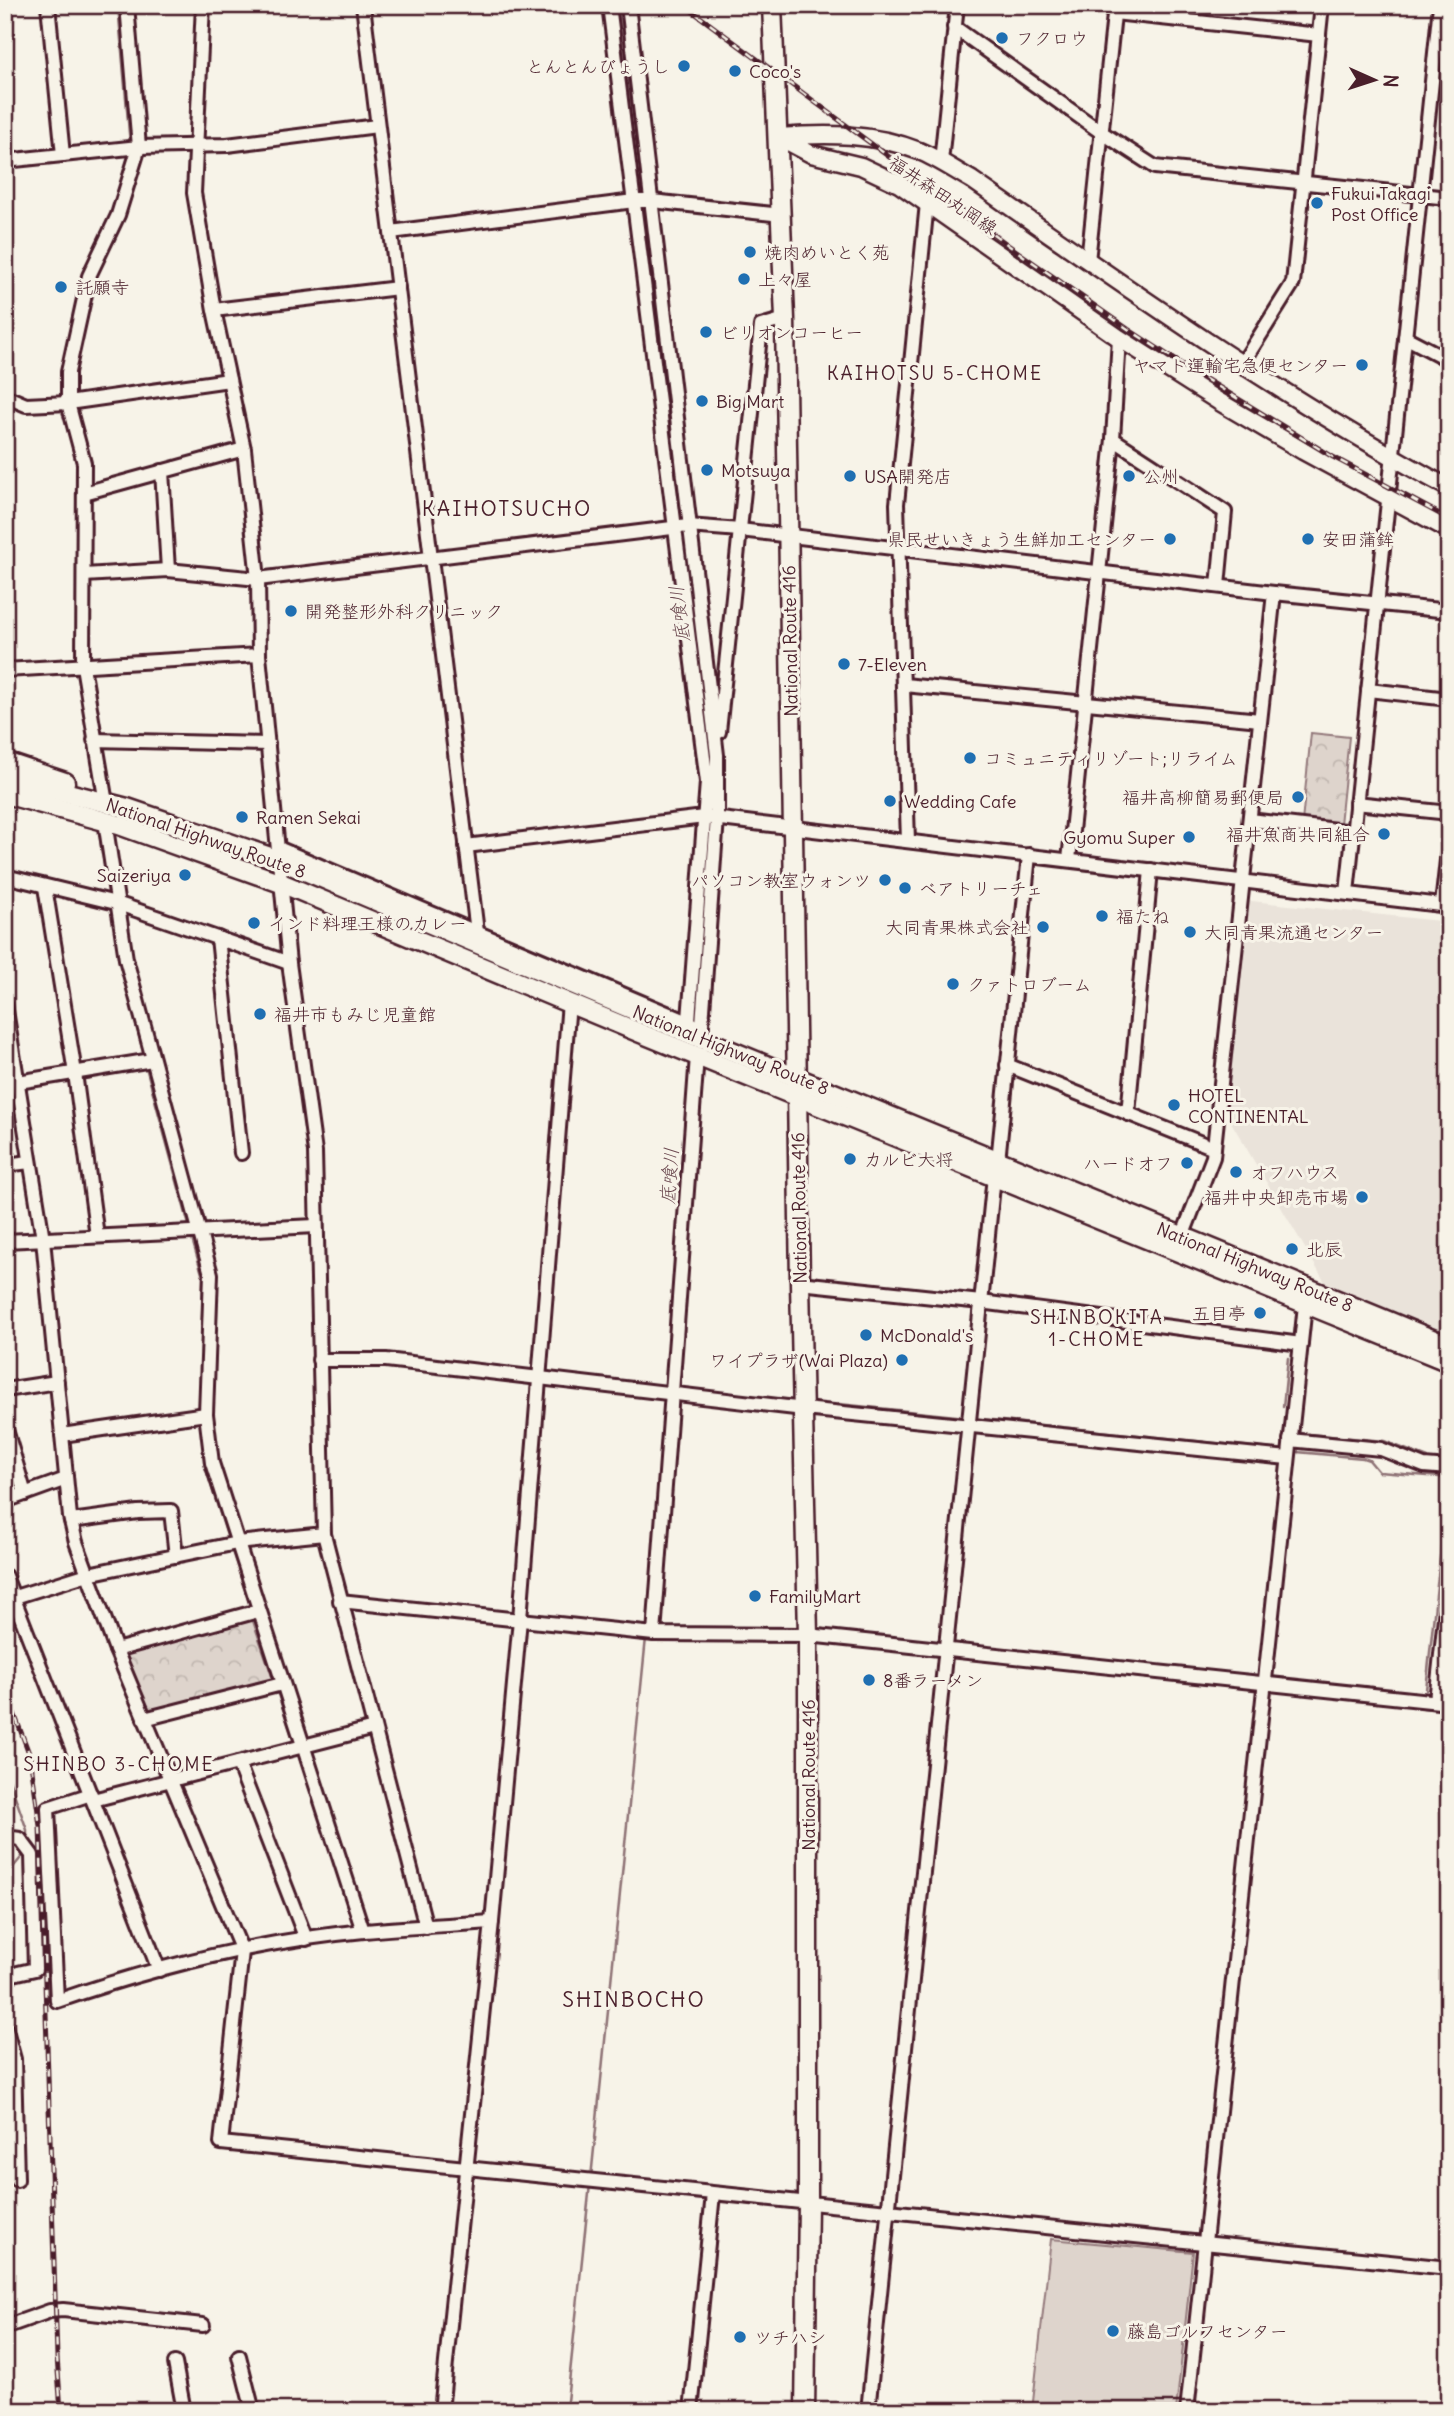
<svg xmlns="http://www.w3.org/2000/svg" width="1454" height="2416" viewBox="0 0 1454 2416" font-family="Delius,'Klee One',sans-serif">
  <style>
    .built { fill: #eae3da }
    .forest { fill: url(#forest-crowns); stroke: #947a7c; stroke-width: 2 }
    .pitch { fill: #ded4cc; stroke: #947a7c; stroke-width: 2 }
    .lines { fill: none; stroke-linecap: round; stroke-linejoin: round }
    .stream { stroke: #8e7275; stroke-width: 2.5 }
    .minor-casing { stroke: #4a1f2b; stroke-width: 18 }
    .major-casing { stroke: #4a1f2b; stroke-width: 21 }
    .highway-casing { stroke: #4a1f2b; stroke-width: 23 }
    .minor { stroke: #f7f3e8; stroke-width: 12 }
    .major { stroke: #f7f3e8; stroke-width: 16 }
    .highway { stroke: #f7f3e8; stroke-width: 18 }
    .rail-casing { stroke: #4a1f2b; stroke-width: 5 }
    .rail { stroke: #f7f3e8; stroke-width: 2.5; stroke-dasharray: 8; stroke-linecap: butt }
    .poi-dot { fill: #1f6fb2; stroke: #f7f3e8; stroke-width: 2.5 }
    .labels { text-anchor: middle; dominant-baseline: central; stroke-width: 6; stroke-linejoin: round; paint-order: stroke }
    .poi-label { font-size: 18px; fill: #4a1f2b; stroke: #f7f3e8; text-anchor: start }
    .street-label { font-size: 18px; fill: #4a1f2b; stroke: #f7f3e8 }
    .neighbourhood-label { font-size: 19px; letter-spacing: 2px; fill: #4a1f2b; stroke: #f7f3e8 }
    .water-label { font-size: 19px; font-style: italic; fill: #6c4950; stroke: #f7f3e8 }
    .quarter-label { font-size: 21px; letter-spacing: 2px; fill: #4a1f2b; stroke: #f7f3e8 }
  </style>
  <defs>
    <pattern id="forest-crowns" width="20" height="18" patternUnits="userSpaceOnUse" patternTransform="scale(1.75)"><rect width="20" height="18" fill="#ded4cc"/><path d="M2 6a3 3 0 1 1 6 0M12 15a3 3 0 1 1 6 0" fill="none" stroke="#c0b6af"/></pattern>
  </defs>
  <rect width="100%" height="100%" fill="#f7f3e8"/>
  <filter id="ink" filterUnits="userSpaceOnUse"><feTurbulence type="fractalNoise" baseFrequency=".0143" numOctaves="2"/><feDisplacementMap in="SourceGraphic" scale="14" xChannelSelector="R" yChannelSelector="G"/><feConvolveMatrix kernelMatrix="1 2 1 2 8 2 1 2 1" color-interpolation-filters="sRGB"/></filter>
  <g filter="url(#ink)">
    <polygon class="built" points="1251,901 1449,922 1449,1334 1326,1284 1224,1110 1246,904"/>
    <g class="forest">
      <polygon points="1311,733 1349,737 1340,824 1336,826 1302,822"/>
      <polygon points="250,1613 274,1682 144,1719 117,1652"/>
    </g>
    <polygon class="pitch" points="1051,2239 1193,2252 1176,2411 1032,2411"/>
    <g class="lines">
      <g class="stream">
        <polyline points="118,5 130,145"/>
        <polyline points="618,5 644,196"/>
        <polyline points="645,206 680,516"/>
        <polyline points="61,399 60,378 84,269 112,215 130,152"/>
        <polyline points="62,406 78,467"/>
        <polyline points="693,623 711,762"/>
        <polyline points="77,663 78,512"/>
        <polyline points="79,676 95,784"/>
        <polyline points="99,833 109,896"/>
        <polyline points="110,906 117,941"/>
        <polyline points="125,978 144,1057"/>
        <polyline points="696,1021 702,936"/>
        <polyline points="146,1067 190,1229"/>
        <polyline points="191,1236 203,1277 201,1392"/>
        <polyline points="666,1387 668,1369"/>
        <polyline points="839,1404 966,1417"/>
        <polyline points="1283,1407 1288,1358"/>
        <polyline points="973,1418 1283,1450"/>
        <polyline points="202,1430 205,1466 229,1542"/>
        <polyline points="1308,1434 1384,1441 1428,1458"/>
        <polyline points="1297,1452 1363,1458 1369,1460 1379,1472 1440,1477 1445,1481 1447,1490 1426,1690"/>
        <polyline points="231,1548 251,1608"/>
        <polyline points="254,1618 274,1682"/>
        <polyline points="647,1628 665,1397"/>
        <polyline points="276,1688 295,1745"/>
        <polyline points="1423,1708 1449,1711"/>
        <polyline points="5,1714 5,1719"/>
        <polyline points="297,1751 343,1888"/>
        <polyline points="5,1768 27,1830 27,1839"/>
        <polyline points="5,1877 25,1853"/>
        <polyline points="591,2178 646,1638"/>
        <polyline points="566,2411 590,2184"/>
      </g>
      <g class="minor-casing">
        <g id="minor">
          <polyline points="48,5 63,155"/>
          <polyline points="203,5 194,193 214,310 244,449 258,579 259,655 289,963 315,1152 324,1534 426,1927"/>
          <polyline points="363,5 477,932"/>
          <polyline points="609,5 707,782 688,1033"/>
          <polyline points="628,5 717,755 717,818 701,1038"/>
          <polyline points="1114,13 1319,35"/>
          <polyline points="954,27 1101,132 1155,167 1449,198"/>
          <polyline points="5,161 139,147 227,145 377,126"/>
          <polyline points="941,162 957,5"/>
          <polyline points="391,232 634,201 652,201 782,215"/>
          <polyline points="1088,261 1115,5"/>
          <polyline points="214,310 398,288"/>
          <polyline points="1405,337 1449,360"/>
          <polyline points="1242,364 1293,283 1322,5"/>
          <polyline points="5,396 26,405 68,403 229,380"/>
          <polyline points="1113,439 1225,512 1218,586"/>
          <polyline points="162,471 168,570"/>
          <polyline points="84,493 244,449"/>
          <polyline points="84,575 168,570 258,579 688,526 740,530 1274,593 1449,611"/>
          <polyline points="5,670 259,655"/>
          <polyline points="904,685 1260,720"/>
          <polyline points="1368,690 1449,699"/>
          <polyline points="719,732 761,326 785,319"/>
          <polyline points="94,740 268,744"/>
          <polyline points="106,803 83,666 84,463 68,403 68,372 89,276 118,215 139,147 127,5"/>
          <polyline points="1356,803 1449,813"/>
          <polyline points="1250,820 1354,832"/>
          <polyline points="105,821 126,959 211,1274 206,1414 212,1463 363,1931"/>
          <polyline points="908,841 897,504 927,203"/>
          <polyline points="466,846 704,817 1449,906"/>
          <polyline points="278,848 693,1024"/>
          <polyline points="1069,860 1113,439 1119,338"/>
          <polyline points="5,876 116,903 289,963"/>
          <polyline points="45,887 75,1073 97,1236"/>
          <polyline points="1347,893 1440,5"/>
          <polyline points="1442,905 1449,842"/>
          <polyline points="218,938 241,1153"/>
          <polyline points="5,1004 43,1239 70,1517 76,1542 116,1650 242,1951 221,2143 1449,2268"/>
          <polyline points="1007,1065 1214,1148"/>
          <polyline points="18,1082 152,1060"/>
          <polyline points="1128,1114 1151,870"/>
          <polyline points="998,1161 1029,855"/>
          <polyline points="5,1165 30,1162"/>
          <polyline points="1182,1237 1213,1157 1274,593"/>
          <polyline points="5,1241 316,1226"/>
          <polyline points="800,1283 981,1302 1301,1344"/>
          <polyline points="319,1360 386,1360 804,1409 1288,1458"/>
          <polyline points="5,1390 57,1382"/>
          <polyline points="5,1426 25,1494"/>
          <polyline points="62,1435 206,1414"/>
          <polyline points="1290,1440 1381,1449 1424,1466 1449,1468"/>
          <polyline points="5,1501 66,1479"/>
          <polyline points="71,1521 138,1512 171,1511 176,1556"/>
          <polyline points="5,1576 159,1970"/>
          <polyline points="5,1600 88,1574 237,1543 324,1534"/>
          <polyline points="340,1601 654,1634 808,1635 1449,1703"/>
          <polyline points="654,1634 697,1056"/>
          <polyline points="116,1650 258,1611"/>
          <polyline points="1436,1701 1449,1580"/>
          <polyline points="144,1719 282,1684"/>
          <polyline points="238,1763 306,1939"/>
          <path d="M91 1794 48 1808 57 2001C155 1967 260 1941 364 1931 407 1927 450 1925 492 1922"/>
          <polyline points="93,1800 374,1728"/>
          <polyline points="5,1837 20,1839 32,1855 35,1969 5,1976"/>
          <polyline points="5,2026 14,2059 17,2180"/>
          <polyline points="5,2327 50,2311 63,2310 203,2325"/>
          <polyline points="239,2356 253,2411"/>
          <polyline points="175,2363 184,2411"/>
          <polyline points="441,2411 492,1922 520,1619 569,1002"/>
          <polyline points="691,2411 713,2194"/>
          <polyline points="868,2411 994,1176"/>
          <polyline points="1187,2411 1305,1305"/>
        </g>
      </g>
      <g class="major-casing">
        <g id="major">
          <polyline points="779,137 811,154 861,166 899,184 1119,338 1218,401 1303,451 1449,530"/>
          <path d="M779 137C826 133 874 133 919 151 937 158 954 170 972 180 1127 288 1282 398 1449 488"/>
        </g>
      </g>
      <g class="highway-casing">
        <g id="highway">
          <polyline points="772,5 785,319 800,1283 808,1635 808,2204 805,2411"/>
          <polyline points="5,762 65,782"/>
          <polyline points="5,777 127,808 279,860 688,1033 1449,1346"/>
          <polyline points="5,794 119,825 281,883 638,1032 1449,1362"/>
        </g>
      </g>
      <use href="#minor" class="minor"/>
      <use href="#major" class="major"/>
      <use href="#highway" class="highway"/>
      <g class="rail-casing">
        <g id="rail">
          <polyline points="684,5 1008,245 1128,329 1191,370 1333,457 1449,519"/>
          <polyline points="5,1689 30,1756 40,1826 57,2357 61,2411"/>
        </g>
      </g>
      <use href="#rail" class="rail"/>
    </g>
  </g>
  <g class="poi-dot">
    <circle cx="1002" cy="38" r="7"/>
    <circle cx="684" cy="66" r="7"/>
    <circle cx="735" cy="71" r="7"/>
    <circle cx="1317" cy="203" r="7"/>
    <circle cx="750" cy="252" r="7"/>
    <circle cx="744" cy="279" r="7"/>
    <circle cx="61" cy="287" r="7"/>
    <circle cx="706" cy="332" r="7"/>
    <circle cx="1362" cy="365" r="7"/>
    <circle cx="702" cy="401" r="7"/>
    <circle cx="707" cy="470" r="7"/>
    <circle cx="850" cy="476" r="7"/>
    <circle cx="1129" cy="476" r="7"/>
    <circle cx="1170" cy="539" r="7"/>
    <circle cx="1308" cy="539" r="7"/>
    <circle cx="291" cy="611" r="7"/>
    <circle cx="844" cy="664" r="7"/>
    <circle cx="970" cy="758" r="7"/>
    <circle cx="1298" cy="797" r="7"/>
    <circle cx="890" cy="801" r="7"/>
    <circle cx="242" cy="817" r="7"/>
    <circle cx="1384" cy="834" r="7"/>
    <circle cx="1189" cy="837" r="7"/>
    <circle cx="185" cy="875" r="7"/>
    <circle cx="885" cy="880" r="7"/>
    <circle cx="905" cy="888" r="7"/>
    <circle cx="1102" cy="916" r="7"/>
    <circle cx="254" cy="923" r="7"/>
    <circle cx="1043" cy="927" r="7"/>
    <circle cx="1190" cy="932" r="7"/>
    <circle cx="953" cy="984" r="7"/>
    <circle cx="260" cy="1014" r="7"/>
    <circle cx="1174" cy="1105" r="7"/>
    <circle cx="850" cy="1159" r="7"/>
    <circle cx="1187" cy="1163" r="7"/>
    <circle cx="1236" cy="1172" r="7"/>
    <circle cx="1362" cy="1197" r="7"/>
    <circle cx="1292" cy="1249" r="7"/>
    <circle cx="1260" cy="1313" r="7"/>
    <circle cx="866" cy="1335" r="7"/>
    <circle cx="902" cy="1360" r="7"/>
    <circle cx="755" cy="1596" r="7"/>
    <circle cx="869" cy="1680" r="7"/>
    <circle cx="1113" cy="2331" r="7"/>
    <circle cx="740" cy="2337" r="7"/>
  </g>
  <g class="labels">
    <g class="poi-label">
      <text x="1016" y="38">フクロウ</text>
      <text x="670" y="66" text-anchor="end">とんとんびょうし</text>
      <text x="749" y="71">Coco's</text>
      <text x="1331" y="193">Fukui Takagi<tspan x="1331" dy="21">Post Office</tspan></text>
      <text x="764" y="252">焼肉めいとく苑</text>
      <text x="758" y="279">上々屋</text>
      <text x="75" y="287">託願寺</text>
      <text x="720" y="332">ビリオンコーヒー</text>
      <text x="1348" y="365" text-anchor="end">ヤマト運輸宅急便センター</text>
      <text x="716" y="401">Big Mart</text>
      <text x="721" y="470">Motsuya</text>
      <text x="864" y="476">USA開発店</text>
      <text x="1143" y="476">公州</text>
      <text x="1156" y="539" text-anchor="end">県民せいきょう生鮮加工センター</text>
      <text x="1322" y="539">安田蒲鉾</text>
      <text x="305" y="611">開発整形外科クリニック</text>
      <text x="858" y="664">7-Eleven</text>
      <text x="984" y="758">コミュニティリゾート;リライム</text>
      <text x="1284" y="797" text-anchor="end">福井高柳簡易郵便局</text>
      <text x="904" y="801">Wedding Cafe</text>
      <text x="256" y="817">Ramen Sekai</text>
      <text x="1370" y="834" text-anchor="end">福井魚商共同組合</text>
      <text x="1175" y="837" text-anchor="end">Gyomu Super</text>
      <text x="171" y="875" text-anchor="end">Saizeriya</text>
      <text x="871" y="880" text-anchor="end">パソコン教室ウォンツ</text>
      <text x="919" y="888">ベアトリーチェ</text>
      <text x="1116" y="916">福たね</text>
      <text x="268" y="923">インド料理王様のカレー</text>
      <text x="1029" y="927" text-anchor="end">大同青果株式会社</text>
      <text x="1204" y="932">大同青果流通センター</text>
      <text x="967" y="984">クァトロブーム</text>
      <text x="274" y="1014">福井市もみじ児童館</text>
      <text x="1188" y="1095">HOTEL<tspan x="1188" dy="21">CONTINENTAL</tspan></text>
      <text x="864" y="1159">カルビ大将</text>
      <text x="1173" y="1163" text-anchor="end">ハードオフ</text>
      <text x="1250" y="1172">オフハウス</text>
      <text x="1348" y="1197" text-anchor="end">福井中央卸売市場</text>
      <text x="1306" y="1249">北辰</text>
      <text x="1246" y="1313" text-anchor="end">五目亭</text>
      <text x="880" y="1335">McDonald's</text>
      <text x="888" y="1360" text-anchor="end">ワイプラザ(Wai Plaza)</text>
      <text x="769" y="1596">FamilyMart</text>
      <text x="883" y="1680">8番ラーメン</text>
      <text x="1127" y="2331">藤島ゴルフセンター</text>
      <text x="754" y="2337">ツチハシ</text>
    </g>
    <g class="street-label">
      <text transform="translate(943 195) rotate(34)">福井森田丸岡線</text>
      <text transform="translate(790 641) rotate(-91)">National Route 416</text>
      <text transform="translate(206 838) rotate(19)">National Highway Route 8</text>
      <text transform="translate(731 1050) rotate(22)">National Highway Route 8</text>
      <text transform="translate(799 1208) rotate(-91)">National Route 416</text>
      <text transform="translate(1255 1267) rotate(22)">National Highway Route 8</text>
      <text transform="translate(808 1775) rotate(-90)">National Route 416</text>
    </g>
    <g class="neighbourhood-label">
      <text x="935" y="373">KAIHOTSU 5-CHOME</text>
      <text x="1097" y="1317">SHINBOKITA<tspan x="1097" dy="22">1-CHOME</tspan></text>
      <text x="119" y="1764">SHINBO 3-CHOME</text>
    </g>
    <g class="water-label">
      <text transform="translate(679 614) rotate(-97)">底喰川</text>
      <text transform="translate(669 1176) rotate(-86)">底喰川</text>
    </g>
    <g class="quarter-label">
      <text x="507" y="508">KAIHOTSUCHO</text>
      <text x="634" y="1999">SHINBOCHO</text>
    </g>
  </g>
  <rect width="1454" height="2416" fill="none" stroke="#f7f3e8" stroke-width="28"/>
  <rect x="14" y="14" width="1426" height="2388" fill="none" stroke="#4a1f2b" stroke-width="2.5" filter="url(#ink)"/>
  <g transform="translate(1374 80) rotate(93)" stroke="#f7f3e8" stroke-width="5" paint-order="stroke">
  <path d="M0-5L12 26L0 18L-12 26Z" fill="#4a1f2b"/>
  <text y="-10" font-size="19" font-weight="bold" text-anchor="middle" fill="#4a1f2b">N</text>
  </g>
</svg>
